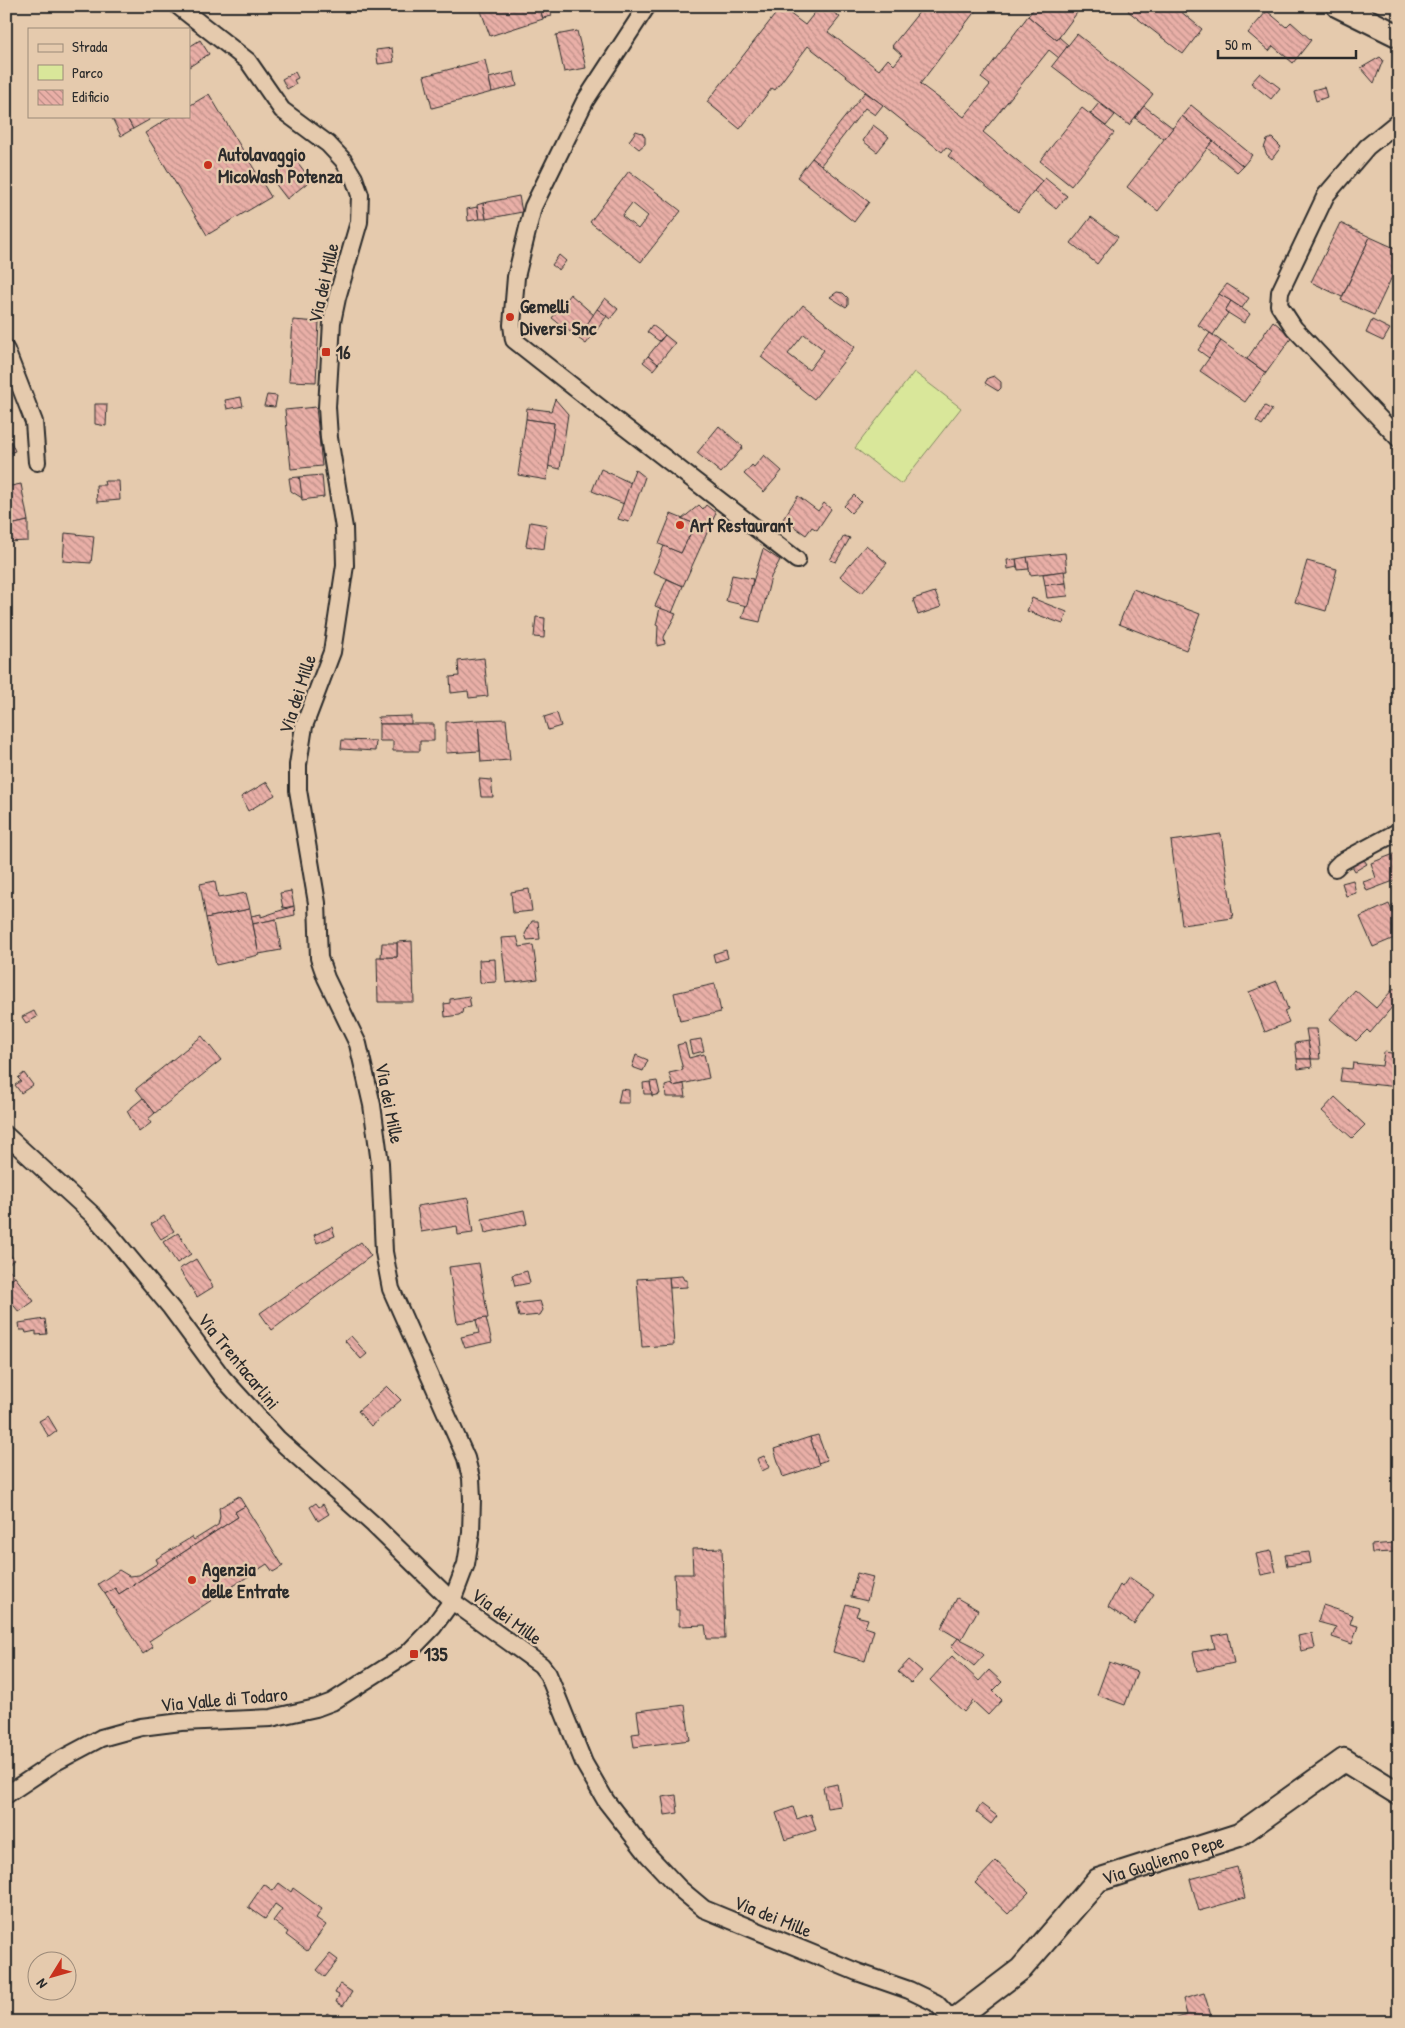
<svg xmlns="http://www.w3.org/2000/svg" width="1405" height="2028" viewBox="0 0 1405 2028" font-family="'Patrick Hand',sans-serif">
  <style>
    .park { fill: #d9e79a; stroke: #828962 }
    .building { fill: url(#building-back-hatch); stroke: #2b2b2b; fill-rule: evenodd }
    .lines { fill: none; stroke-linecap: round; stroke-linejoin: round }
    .street-casing { stroke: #2b2b2b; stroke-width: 20 }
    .secondary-casing { stroke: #2b2b2b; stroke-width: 26 }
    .street { stroke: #e5caad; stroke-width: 16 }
    .secondary { stroke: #e5caad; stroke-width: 22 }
    .poi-dot { fill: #c8321e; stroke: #e5caad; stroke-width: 2 }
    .labels { text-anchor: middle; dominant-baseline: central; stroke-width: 4.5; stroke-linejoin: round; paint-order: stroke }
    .poi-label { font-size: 19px; font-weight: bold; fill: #2b2b2b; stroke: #e5caad; text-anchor: start }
    .street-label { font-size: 19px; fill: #2b2b2b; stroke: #e5caad }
  </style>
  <defs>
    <pattern id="building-back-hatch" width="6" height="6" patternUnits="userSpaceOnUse" patternTransform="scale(1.25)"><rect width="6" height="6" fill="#e9afa7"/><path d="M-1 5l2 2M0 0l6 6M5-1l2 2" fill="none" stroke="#bd8f88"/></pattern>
  </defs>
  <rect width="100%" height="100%" fill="#e5caad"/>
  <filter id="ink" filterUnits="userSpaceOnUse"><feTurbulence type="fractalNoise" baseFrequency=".02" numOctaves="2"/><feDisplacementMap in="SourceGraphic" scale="10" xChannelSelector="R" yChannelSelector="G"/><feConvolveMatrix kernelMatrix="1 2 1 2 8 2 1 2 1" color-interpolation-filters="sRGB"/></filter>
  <g filter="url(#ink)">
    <polygon class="park" points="914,372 961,408 901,484 855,448"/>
    <g class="building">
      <polygon points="487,6 539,6 543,19 490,36 480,8"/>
      <polygon points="539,6 549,6 552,16 543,18"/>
      <polygon points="820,6 835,6 831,11 840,17 828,32 879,70 888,59 894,65 902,55 892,46 924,6 979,6 920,84 964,117 990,85 981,78 1028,16 1057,40 1059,37 1068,45 1059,58 1049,50 983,132 1042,181 1018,212 948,156 952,151 946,147 942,152 808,46 775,90 772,88 740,129 707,102 781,7 805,25"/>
      <polygon points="1036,6 1082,6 1057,40 1028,16"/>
      <polygon points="1132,6 1174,6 1202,29 1183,54 1128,11"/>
      <polygon points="1267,11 1286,27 1291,22 1311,40 1293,63 1273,46 1269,51 1248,33"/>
      <polygon points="577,31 586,68 564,72 556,35"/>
      <polygon points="1077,34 1153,94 1129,125 1052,66"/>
      <polygon points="200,40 209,54 189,67 189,47"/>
      <polygon points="392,48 394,62 378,64 376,50"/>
      <polygon points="1380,57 1383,60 1374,83 1361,68"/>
      <polygon points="485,60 492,92 432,108 424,76"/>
      <polygon points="295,72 298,78 294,80 296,84 287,89 282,79"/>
      <polygon points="514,72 517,86 492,92 489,78"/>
      <polygon points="1260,73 1280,88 1271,99 1251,83"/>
      <polygon points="1324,87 1327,97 1316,101 1313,90"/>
      <polygon points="865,92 883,105 875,115 865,108 821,165 812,158"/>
      <polygon points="209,94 271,197 207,235 145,133 172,116 189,116 189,106"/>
      <polygon points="1099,103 1115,115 1106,126 1090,114"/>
      <polygon points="1191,105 1252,155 1243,166 1182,116"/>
      <polygon points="1144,106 1173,128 1164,139 1135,118"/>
      <polygon points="1082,108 1114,133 1071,186 1040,161"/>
      <polygon points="111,116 126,116 133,129 121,136"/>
      <polygon points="126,116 147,116 149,120 133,129"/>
      <polygon points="1182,116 1213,141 1158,211 1127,187"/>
      <polygon points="873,125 889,137 877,152 863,141"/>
      <polygon points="636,131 642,133 645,137 645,144 639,149 629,141"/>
      <polygon points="1272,138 1281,147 1272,159 1267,155 1264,148 1267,140"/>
      <polygon points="1213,141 1243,166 1237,172 1207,148"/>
      <polygon points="812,158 869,202 854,222 797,177"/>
      <polygon points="295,159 311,180 287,199 271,178"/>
      <path d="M629 171 681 211 641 262 590 222ZM632 203 648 216 638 229 622 216Z"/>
      <polygon points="1045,178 1067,196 1056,209 1034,191"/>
      <polygon points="519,196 522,212 486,219 483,203"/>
      <polygon points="483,203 486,219 479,219 477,205"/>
      <polygon points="477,207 479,219 468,221 467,209"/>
      <polygon points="1091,217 1118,237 1097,264 1071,243"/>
      <polygon points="1340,223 1370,237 1342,297 1311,282"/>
      <polygon points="1370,237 1399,250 1399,262 1374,315 1341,300"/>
      <polygon points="559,255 566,261 559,270 552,265"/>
      <polygon points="1227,284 1249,298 1242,308 1219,294"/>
      <polygon points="837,292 843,293 848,298 848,305 846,307 830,297"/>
      <polygon points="570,294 594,315 578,338 552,318"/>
      <polygon points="1219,294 1231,301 1225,311 1228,313 1213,335 1198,325"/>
      <polygon points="605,298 618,309 610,319 597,309"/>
      <polygon points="1231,301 1250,314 1244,323 1225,311"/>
      <path d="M803 305 855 347 814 399 761 357ZM804 334 824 350 809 370 788 354Z"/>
      <polygon points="597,309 607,316 586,344 578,338"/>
      <polygon points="293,320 319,322 316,382 289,381"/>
      <polygon points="1372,320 1390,329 1383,341 1366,333"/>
      <polygon points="1273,321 1292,337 1266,373 1247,359"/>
      <polygon points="652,325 665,335 659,341 647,332"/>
      <polygon points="1210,333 1221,341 1209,358 1198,350"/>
      <polygon points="665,335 675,343 658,364 648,356"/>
      <polygon points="1221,341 1266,373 1245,402 1200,371"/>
      <polygon points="648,356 658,364 653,370 643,362"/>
      <polygon points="994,376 1001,382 1001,388 998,391 985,383 988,378"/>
      <polygon points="267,395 277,396 275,407 264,406"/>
      <polygon points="241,397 243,406 227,409 225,400"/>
      <polygon points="555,399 568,414 560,469 548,466 554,423 526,419 527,408 551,411"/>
      <polygon points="95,404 107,404 106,426 95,424"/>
      <polygon points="1265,406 1272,410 1262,425 1256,421"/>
      <polygon points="316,407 322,466 291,469 285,410"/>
      <polygon points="526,419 554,423 547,480 518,475"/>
      <polygon points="719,426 743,447 721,473 697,453"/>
      <polygon points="8,435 15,451 9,453 11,456 6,459 6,436"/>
      <polygon points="764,455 782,471 764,492 744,474 752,465 754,467"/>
      <polygon points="601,469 631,483 624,504 592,491"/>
      <polygon points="635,469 645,477 629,522 618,519"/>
      <polygon points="322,475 324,497 302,500 299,477"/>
      <polygon points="299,477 300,481 302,498 291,491 289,478"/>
      <polygon points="104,481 119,481 120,500 97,502 96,485 105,485"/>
      <polygon points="21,484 28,521 6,526 6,487"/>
      <polygon points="854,495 861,502 851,513 844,506"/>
      <polygon points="798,496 818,511 824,503 831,509 817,530 812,527 806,535 783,519"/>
      <polygon points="699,505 703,509 706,505 716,513 683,586 653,572 664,546 681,553 695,524 682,519"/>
      <polygon points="671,514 695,524 681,553 659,544"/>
      <polygon points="28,521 28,541 7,542 6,526"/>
      <polygon points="530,522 547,525 544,549 526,546"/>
      <polygon points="65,533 94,536 91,563 63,561"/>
      <polygon points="844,536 850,538 836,562 830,560"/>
      <polygon points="866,545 887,563 862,593 840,576"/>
      <polygon points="763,549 780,560 771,577 760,622 742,618"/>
      <polygon points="1065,553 1067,571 1030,575 1027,557"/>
      <polygon points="1027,557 1029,569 1018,570 1016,559"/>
      <polygon points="1016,559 1017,567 1008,569 1007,560"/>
      <polygon points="1307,561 1337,569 1326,611 1295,602"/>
      <polygon points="1064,571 1066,583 1045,585 1043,574"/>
      <polygon points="732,575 753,579 747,606 726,601"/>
      <polygon points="667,579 683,586 672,613 655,606"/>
      <polygon points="1066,583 1068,596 1047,598 1045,585"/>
      <polygon points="1133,589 1200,614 1186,650 1119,624"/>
      <polygon points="935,592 941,607 918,615 913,599"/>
      <polygon points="1032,598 1067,612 1063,624 1027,611"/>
      <polygon points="660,608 676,614 664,637 665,644 657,646 658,626 656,625"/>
      <polygon points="536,617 545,618 544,638 534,637"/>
      <polygon points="484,658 488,696 469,698 468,691 451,693 450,677 459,676 458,661"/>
      <polygon points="557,713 561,726 548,730 544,717"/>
      <polygon points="411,716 411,724 379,724 378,717"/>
      <polygon points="506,719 510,760 481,762 478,720"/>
      <polygon points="478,720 480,751 446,753 446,722"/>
      <polygon points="379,724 434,724 434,741 420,741 420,751 393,751 393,741 379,741"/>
      <polygon points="342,740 376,741 375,751 341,749"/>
      <polygon points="479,779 491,780 493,797 481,797"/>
      <polygon points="267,782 275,795 248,811 241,797"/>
      <polygon points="1221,834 1233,918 1182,925 1171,841"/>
      <polygon points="1399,852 1399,879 1367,891 1363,882 1376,878 1371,863"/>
      <polygon points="1362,857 1367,864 1355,871 1351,864"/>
      <polygon points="1353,880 1356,893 1346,896 1342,883"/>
      <polygon points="215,881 218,898 246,893 250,909 206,918 200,884"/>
      <polygon points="529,889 532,911 513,913 511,892"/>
      <polygon points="291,891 294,906 283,908 280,893"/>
      <polygon points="1399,902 1399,921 1392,905"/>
      <polygon points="1389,904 1399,927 1399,936 1373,947 1360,917"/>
      <polygon points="294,906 295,915 253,924 251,916 261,914 261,917"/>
      <polygon points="250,909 259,955 216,965 206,918"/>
      <polygon points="276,919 281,950 259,954 253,924"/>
      <polygon points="532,921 538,921 540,939 527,940 525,934"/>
      <polygon points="517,937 520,947 533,945 538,979 506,983 501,938"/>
      <polygon points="412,941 414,1002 378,1002 377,957 397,957 397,942"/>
      <polygon points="382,943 397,943 397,957 381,957"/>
      <polygon points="726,950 728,958 715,962 713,954"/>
      <polygon points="495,959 496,982 480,983 479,960"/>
      <polygon points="1277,981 1288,1009 1284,1011 1289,1022 1265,1032 1249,992"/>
      <polygon points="715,984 721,1012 680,1021 674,993"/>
      <polygon points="1394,988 1399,993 1399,999 1370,1033 1367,1030 1356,1041 1330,1019 1355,990 1376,1008"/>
      <polygon points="469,996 471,1007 463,1008 462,1013 459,1015 445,1017 444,1004 450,1003 450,999"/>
      <polygon points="34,1011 37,1017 26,1023 22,1017"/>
      <polygon points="1306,1029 1317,1029 1320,1059 1311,1059"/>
      <polygon points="202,1036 221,1060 155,1113 136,1089"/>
      <polygon points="701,1039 704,1051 692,1054 689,1041"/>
      <polygon points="1308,1041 1311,1059 1297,1059 1295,1043"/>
      <polygon points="685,1043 689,1058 704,1054 709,1078 673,1086 669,1073 683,1070 677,1045"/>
      <polygon points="1384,1052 1399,1054 1399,1087 1340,1081 1342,1068 1352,1069 1353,1063 1382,1066"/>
      <polygon points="636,1055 648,1060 643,1071 632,1067"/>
      <polygon points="1297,1059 1311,1059 1312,1067 1298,1069"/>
      <polygon points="24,1073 33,1085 21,1093 15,1085 21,1081 18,1078"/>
      <polygon points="657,1081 660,1094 652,1096 650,1082"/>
      <polygon points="650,1082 652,1094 644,1094 643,1083"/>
      <polygon points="672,1084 673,1086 684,1084 686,1097 666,1097 665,1086"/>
      <polygon points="621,1089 629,1090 629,1103 618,1103"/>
      <polygon points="1335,1097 1365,1125 1352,1138 1322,1111"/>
      <polygon points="143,1098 155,1113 148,1119 151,1123 139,1132 127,1111"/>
      <polygon points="468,1198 473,1233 458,1235 457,1226 421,1232 417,1206"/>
      <polygon points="524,1210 527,1224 485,1233 482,1219"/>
      <polygon points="164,1216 174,1231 161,1239 151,1224"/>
      <polygon points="332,1227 335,1236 317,1243 314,1235"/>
      <polygon points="178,1233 191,1254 177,1263 163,1242"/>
      <polygon points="361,1242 371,1256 272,1330 260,1313"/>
      <polygon points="6,1248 14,1260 6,1265"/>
      <polygon points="196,1259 213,1287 197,1297 179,1269"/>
      <polygon points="479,1263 488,1318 457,1323 449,1267"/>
      <polygon points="10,1270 15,1277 6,1284 6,1272"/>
      <polygon points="527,1271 530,1283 515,1286 512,1275"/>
      <polygon points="682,1276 684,1280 687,1280 687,1287 670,1288 669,1277"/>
      <polygon points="15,1277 34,1301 19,1312 6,1296 6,1284"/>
      <polygon points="669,1277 674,1345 642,1347 637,1279"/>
      <polygon points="540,1301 543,1310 540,1315 519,1317 516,1304"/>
      <polygon points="486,1318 492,1342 465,1348 461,1337 479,1333 476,1320"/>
      <polygon points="45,1319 47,1334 36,1335 36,1331 26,1333 25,1330 20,1330 19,1323"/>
      <polygon points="351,1336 367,1354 361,1359 345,1341"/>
      <polygon points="387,1386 401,1400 371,1426 358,1411"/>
      <polygon points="48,1416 57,1431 49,1437 39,1421"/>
      <polygon points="818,1435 827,1460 818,1463 810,1437"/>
      <polygon points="810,1437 819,1465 783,1477 774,1449"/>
      <polygon points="764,1456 770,1467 762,1471 757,1459"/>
      <polygon points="239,1496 245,1506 235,1512 238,1517 119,1594 115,1588 105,1594 98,1584 119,1570 129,1576 139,1575 158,1563 156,1559 192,1537 194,1540 218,1525 220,1516 219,1508"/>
      <polygon points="316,1503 319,1507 323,1504 329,1514 318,1521 310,1507"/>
      <polygon points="245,1506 283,1566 273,1572 267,1564 149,1641 153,1647 143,1654 105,1594 115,1588 119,1594 238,1517 235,1512"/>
      <polygon points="1394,1543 1394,1552 1372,1553 1371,1545"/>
      <polygon points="722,1548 725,1639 707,1639 705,1625 679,1626 679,1610 676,1610 674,1574 693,1574 692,1549"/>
      <polygon points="1271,1551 1276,1572 1261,1575 1256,1554"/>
      <polygon points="1309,1552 1311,1563 1287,1566 1285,1555"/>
      <polygon points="857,1573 873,1577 867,1601 851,1597"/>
      <polygon points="1129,1577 1154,1594 1134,1624 1108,1607 1120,1585 1122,1587"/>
      <polygon points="957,1598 978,1610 961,1640 941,1628"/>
      <polygon points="846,1604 859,1608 856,1616 868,1619 865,1627 874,1630 865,1661 833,1652"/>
      <polygon points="1323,1605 1353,1615 1350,1624 1358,1626 1352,1644 1332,1637 1336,1627 1318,1622"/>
      <polygon points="1228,1633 1234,1663 1197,1671 1193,1652 1215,1648 1212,1636"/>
      <polygon points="1312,1633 1315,1648 1301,1651 1298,1636"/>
      <polygon points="958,1638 972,1645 984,1655 974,1666 951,1647"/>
      <polygon points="952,1656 979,1681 989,1670 1002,1682 993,1691 1002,1700 988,1715 973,1701 964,1712 930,1680"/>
      <polygon points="909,1660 922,1671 911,1683 898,1672"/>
      <polygon points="1109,1662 1137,1672 1125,1705 1097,1695"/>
      <polygon points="685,1705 690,1740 634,1747 632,1734 640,1733 637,1711"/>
      <polygon points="837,1784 841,1806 827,1808 823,1787"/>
      <polygon points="676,1795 678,1813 665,1815 662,1797"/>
      <polygon points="981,1804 997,1816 991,1824 976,1812"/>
      <polygon points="793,1807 797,1819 811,1814 816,1830 785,1840 776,1813"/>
      <polygon points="996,1861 1029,1892 1008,1914 975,1883"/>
      <polygon points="1237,1867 1245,1898 1199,1911 1190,1879"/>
      <polygon points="279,1883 291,1892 293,1888 322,1909 316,1918 326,1925 307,1951 286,1935 288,1932 273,1921 282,1909 275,1904 265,1919 248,1907 264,1884 273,1891"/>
      <polygon points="330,1954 338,1960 325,1977 317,1970"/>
      <polygon points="340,1984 352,1992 343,2006 336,2002 339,1995 335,1993"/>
      <polygon points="1204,1993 1213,2022 1164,2022 1187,2015 1183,1999"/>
      <polygon points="327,2013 341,2022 321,2022"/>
    </g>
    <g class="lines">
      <g class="street-casing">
        <g id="street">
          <polyline points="647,6 585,101 533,207 516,277 512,325 514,340 613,418 797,560"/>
          <polyline points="1399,121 1367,147 1326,195 1280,292 1279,305 1294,328 1399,439"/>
          <polyline points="6,350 34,422 37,462"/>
          <polyline points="1335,868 1341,862 1399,831"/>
          <polyline points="6,1135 93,1215 109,1233 171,1308 222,1377 278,1439 373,1524 452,1601 541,1665 548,1674 584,1763 606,1801 649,1856 680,1889 704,1909 857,1972 909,1990 936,2003 954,2022"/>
          <polyline points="6,1795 54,1763 101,1738 141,1727 181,1722 271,1718 316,1708 332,1702 407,1654 433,1627 452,1601 466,1564 471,1533 472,1499 471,1478 466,1458 391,1289 384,1252 380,1163 372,1105 358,1044 326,978 319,958 317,903 298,790 298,765 304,726 332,652 345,565 344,528 329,438 327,407 332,322 337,298 359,222 360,195 354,178 343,160 328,144 282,110 248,61 178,6"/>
        </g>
      </g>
      <g class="secondary-casing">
        <g id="secondary">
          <polyline points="1338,6 1399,36"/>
          <path id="s1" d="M954 2020 1021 1969 1098 1880 1239 1835 1344 1760 1399 1794"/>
        </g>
      </g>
      <use href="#street" class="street"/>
      <use href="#secondary" class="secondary"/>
    </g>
  </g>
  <g class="poi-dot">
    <circle cx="208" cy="165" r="5"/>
    <circle cx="510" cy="317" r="5"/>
    <rect x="321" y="347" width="10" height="10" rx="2.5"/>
    <circle cx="680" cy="525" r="5"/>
    <circle cx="192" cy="1580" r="5"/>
    <rect x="409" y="1649" width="10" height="10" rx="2.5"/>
  </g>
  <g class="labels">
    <g class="poi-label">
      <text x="218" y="154">Autolavaggio<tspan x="218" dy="22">MicoWash Potenza</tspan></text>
      <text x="520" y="306">Gemelli<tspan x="520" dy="22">Diversi Snc</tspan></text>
      <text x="336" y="352">16</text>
      <text x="690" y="525">Art Restaurant</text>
      <text x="202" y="1569">Agenzia<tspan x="202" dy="22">delle Entrate</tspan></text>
      <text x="424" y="1654">135</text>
    </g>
    <g class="street-label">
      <text transform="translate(323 283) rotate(-77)">Via dei Mille</text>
      <text transform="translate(297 694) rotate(-72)">Via dei Mille</text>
      <text transform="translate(390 1103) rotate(79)">Via dei Mille</text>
      <text transform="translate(239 1361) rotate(51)">Via Trentacarlini</text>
      <text transform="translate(507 1616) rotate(36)">Via dei Mille</text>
      <text transform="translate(224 1699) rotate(-5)">Via Valle di Todaro</text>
      <text stroke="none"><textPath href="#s1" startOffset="270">Via Gugliemo Pepe</textPath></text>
      <text transform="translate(773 1916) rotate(22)">Via dei Mille</text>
    </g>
  </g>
  <rect width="1405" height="2028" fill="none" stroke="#e5caad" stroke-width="25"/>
  <rect x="12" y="12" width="1380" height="2003" fill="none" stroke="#2b2b2b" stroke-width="2" filter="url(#ink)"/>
  <rect x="28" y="28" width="162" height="90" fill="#e5caad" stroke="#9b8a79"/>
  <rect x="38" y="44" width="25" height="8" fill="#e5caad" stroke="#9b8a79"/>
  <text x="72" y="52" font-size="15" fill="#2b2b2b">Strada</text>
  <rect x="38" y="65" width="25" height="15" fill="#d9e79a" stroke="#9b8a79"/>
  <text x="72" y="78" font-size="15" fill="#2b2b2b">Parco</text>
  <rect x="38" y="90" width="25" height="15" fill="url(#building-back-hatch)" stroke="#9b8a79"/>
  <text x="72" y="102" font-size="15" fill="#2b2b2b">Edificio</text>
  <g transform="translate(52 1976) rotate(233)"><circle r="24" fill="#e5caad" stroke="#9b8a79"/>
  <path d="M0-4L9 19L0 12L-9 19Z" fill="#c8321e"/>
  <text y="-8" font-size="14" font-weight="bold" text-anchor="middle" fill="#2b2b2b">N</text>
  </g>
  <path d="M1218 50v8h138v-8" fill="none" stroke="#2b2b2b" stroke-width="2.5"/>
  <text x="1225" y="50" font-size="15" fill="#2b2b2b" stroke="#e5caad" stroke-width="4" paint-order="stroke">50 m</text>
</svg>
